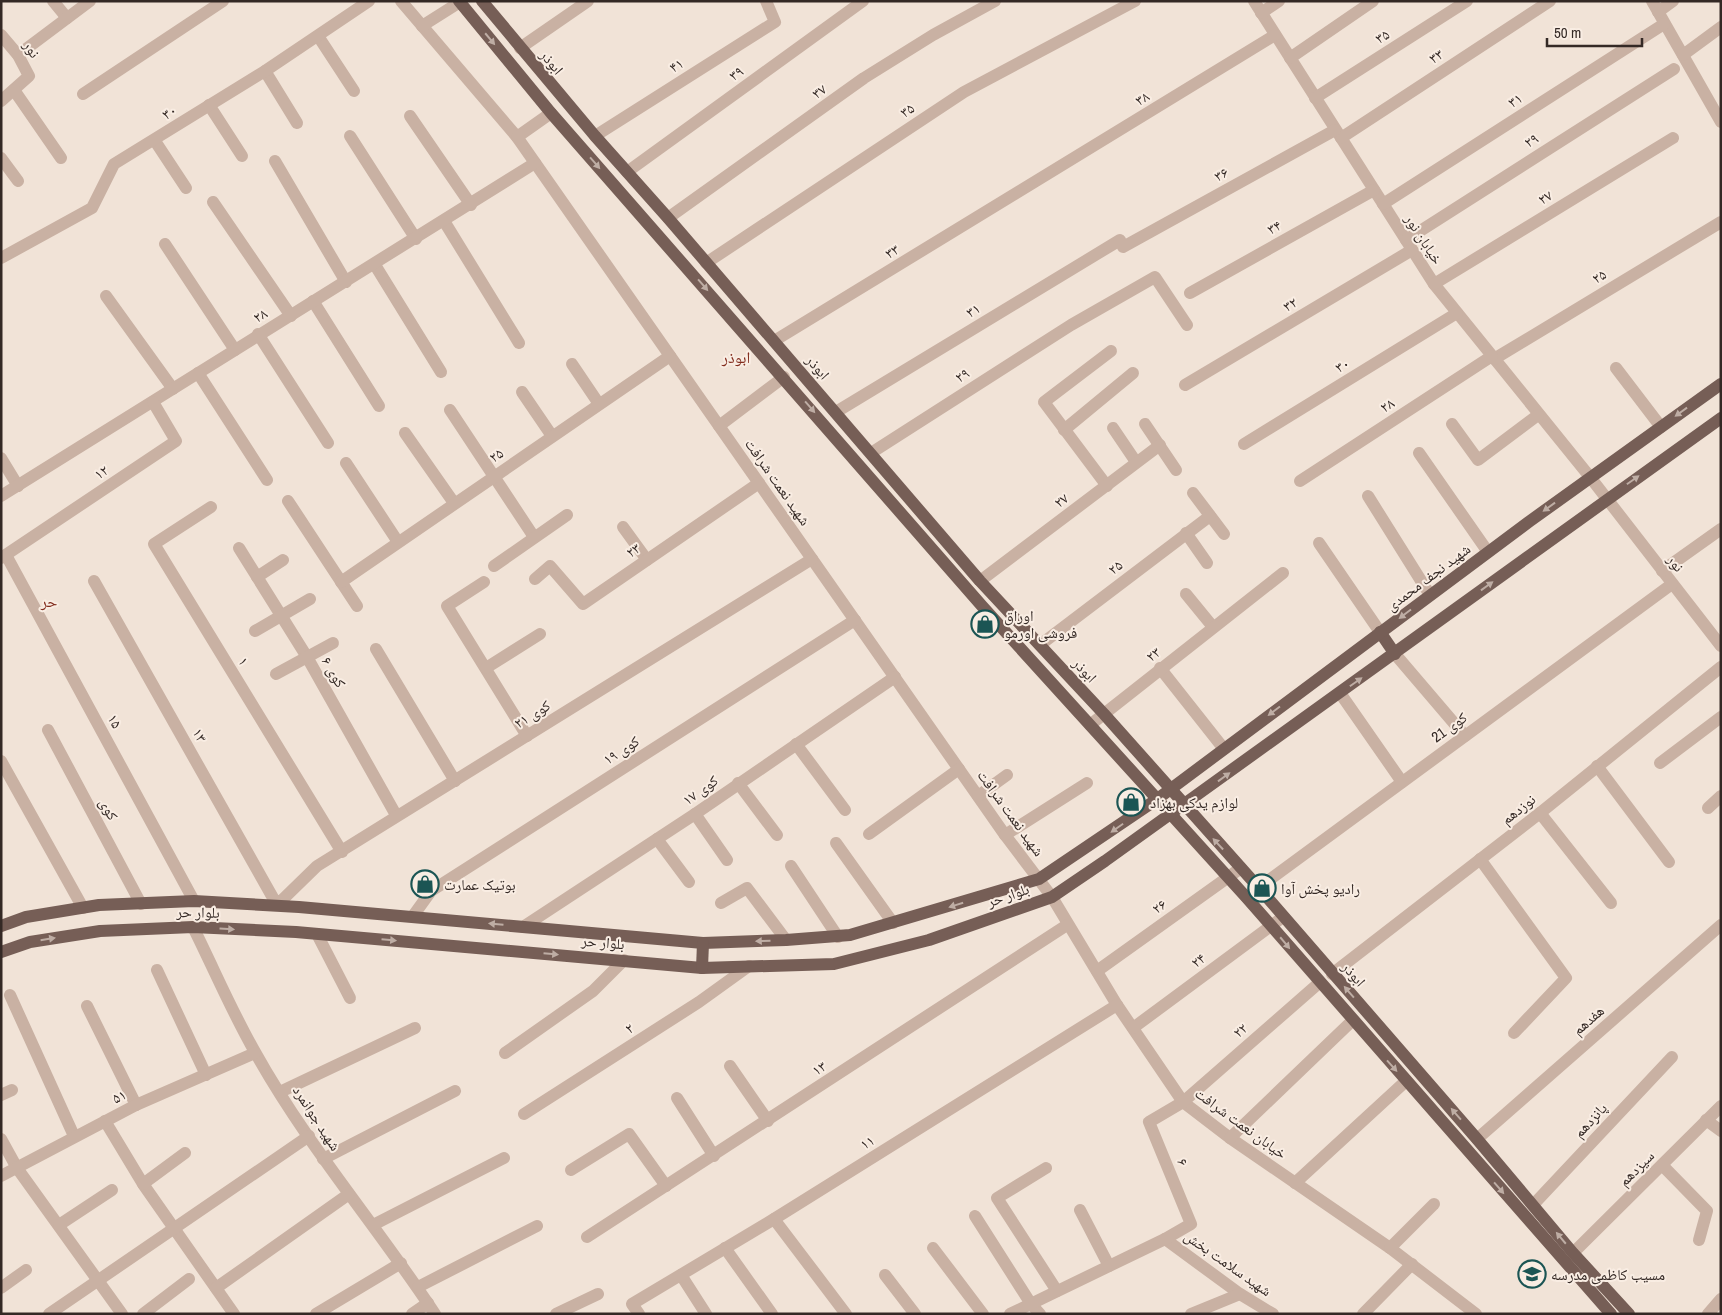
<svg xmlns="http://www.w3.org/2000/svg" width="1722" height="1315" viewBox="0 0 1722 1315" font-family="'Archivo Narrow','Noto Naskh Arabic',sans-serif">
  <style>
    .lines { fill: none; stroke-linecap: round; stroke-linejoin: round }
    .minor { stroke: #c9b1a3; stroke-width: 12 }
    .major { stroke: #765e56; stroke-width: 12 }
    .oneway { fill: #beada4 }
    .labels { text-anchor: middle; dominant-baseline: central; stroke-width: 4; stroke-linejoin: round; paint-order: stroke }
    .street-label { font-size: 15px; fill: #342925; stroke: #f9ede3 }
    .poi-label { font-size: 15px; fill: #342925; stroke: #f9ede3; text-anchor: start }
    .neighbourhood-label { font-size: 16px; fill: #832d1e; stroke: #f9ede3 }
  </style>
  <rect width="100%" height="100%" fill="#f1e3d7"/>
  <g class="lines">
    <g class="minor">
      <polyline points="53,1 67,18"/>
      <polyline points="401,1 517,137 1005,835 1052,897 1117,1005 1183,1102 1230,1138 1390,1248 1476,1314"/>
      <polyline points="1254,1 1434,284 1590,477 1721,646"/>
      <polyline points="1652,1 1721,122"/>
      <polyline points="1658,12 1673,1"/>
      <polyline points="1261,13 1279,1"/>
      <polyline points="422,26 460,2"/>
      <polyline points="1,35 18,55 29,76 1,101"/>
      <polyline points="318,36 354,91"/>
      <polyline points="520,48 588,1"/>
      <polyline points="18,55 90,1"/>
      <polyline points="1683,55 1721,27"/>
      <polyline points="1290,58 1373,1"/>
      <polyline points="265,71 297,123"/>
      <polyline points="14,90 61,158"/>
      <polyline points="83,94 223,1"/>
      <polyline points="1315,98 1467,1"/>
      <polyline points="209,105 242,156"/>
      <polyline points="410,116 471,205"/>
      <polyline points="350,136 416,239"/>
      <polyline points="595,136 775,22 766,1"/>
      <polyline points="517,137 551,113"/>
      <polyline points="1341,138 1550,1"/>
      <polyline points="155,141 186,188"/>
      <polyline points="1,158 18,181"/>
      <polyline points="275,161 346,282"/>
      <polyline points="627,172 863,1"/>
      <polyline points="213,202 291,316"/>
      <polyline points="1383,204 1664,24"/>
      <polyline points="668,218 864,78 933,35 995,1"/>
      <polyline points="444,221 519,343"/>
      <polyline points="1406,240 1674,69"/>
      <polyline points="165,244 235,350"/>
      <polyline points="1,258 92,208 114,164 265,71 369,1"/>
      <polyline points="706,263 964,92 1135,1"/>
      <polyline points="375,265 441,372"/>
      <polyline points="1434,284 1673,138"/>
      <polyline points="1190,293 1374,190"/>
      <polyline points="106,296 173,389"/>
      <polyline points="313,301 379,406"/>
      <polyline points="258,334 328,443"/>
      <polyline points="774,341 1275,35"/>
      <polyline points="1494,359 1721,222"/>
      <polyline points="572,364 599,404"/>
      <polyline points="1616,368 1661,427"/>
      <polyline points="198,373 267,480"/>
      <polyline points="1185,385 1412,250"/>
      <polyline points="522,392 552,436"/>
      <polyline points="450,410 534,537"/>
      <polyline points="836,412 1120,240 1123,247 1335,130"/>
      <polyline points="1145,424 1176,470"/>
      <polyline points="1452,424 1478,460 1538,415"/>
      <polyline points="719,426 784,377"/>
      <polyline points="1113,428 1136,462"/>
      <polyline points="1064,430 1133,373"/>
      <polyline points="405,433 454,503"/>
      <polyline points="1244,444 1457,313"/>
      <polyline points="871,453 1071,325 1155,277 1187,325"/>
      <polyline points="1419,453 1488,552"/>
      <polyline points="1,458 18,486"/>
      <polyline points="346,463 398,542"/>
      <polyline points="1300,481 1492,356"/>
      <polyline points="1107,486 1044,402 1111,351"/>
      <polyline points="1193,493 1224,534"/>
      <polyline points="1,496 535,163"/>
      <polyline points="1368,496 1430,595"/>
      <polyline points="288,501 357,606"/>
      <polyline points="211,507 154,544 342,852"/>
      <polyline points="623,527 647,560"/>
      <polyline points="1186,533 1207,563"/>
      <polyline points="1319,543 1380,632"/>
      <polyline points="239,548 307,657 396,815"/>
      <polyline points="6,555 194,901"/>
      <polyline points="1,558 176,441 153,402"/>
      <polyline points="494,566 567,515"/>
      <polyline points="1662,571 1721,529"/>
      <polyline points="257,577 283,560"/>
      <polyline points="535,579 550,566 583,604 759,483"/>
      <polyline points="94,581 277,905 317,866 812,559"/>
      <polyline points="980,581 1160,445"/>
      <polyline points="341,582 670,356"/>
      <polyline points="484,582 447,606 527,736"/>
      <polyline points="1186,594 1213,627"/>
      <polyline points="255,631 310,599"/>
      <polyline points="1040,645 1210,516"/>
      <polyline points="376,649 455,781"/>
      <polyline points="1395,654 1465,736"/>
      <polyline points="486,668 540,634"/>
      <polyline points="1160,668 1224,749"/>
      <polyline points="276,674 333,643"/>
      <polyline points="1340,693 1402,782"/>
      <polyline points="1090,725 1283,573"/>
      <polyline points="48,730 141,904"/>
      <polyline points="796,744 845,810"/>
      <polyline points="1,761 83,908"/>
      <polyline points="1660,763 1721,717"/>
      <polyline points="1597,766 1669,862"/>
      <polyline points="738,783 777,835"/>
      <polyline points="978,796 1007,775"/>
      <polyline points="1708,808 1721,796"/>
      <polyline points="1540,813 1611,903"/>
      <polyline points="695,814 727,860"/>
      <polyline points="869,834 959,769"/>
      <polyline points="1005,835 1087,783"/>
      <polyline points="657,839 689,882"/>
      <polyline points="836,843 893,923"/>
      <polyline points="1480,859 1566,978 1514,1033"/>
      <polyline points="791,866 838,937"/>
      <polyline points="1246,897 1672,584"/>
      <polyline points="721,903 747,888 786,940"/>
      <polyline points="413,916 431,891 855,620"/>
      <path d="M193 927C214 969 232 1012 255 1052 306 1144 377 1226 435 1314"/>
      <polyline points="523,927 695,814 895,677"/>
      <polyline points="317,934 350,998"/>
      <polyline points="157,970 206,1075"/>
      <polyline points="1097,971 1241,868"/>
      <polyline points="1332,974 1540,813 1721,667"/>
      <polyline points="10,995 74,1136"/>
      <polyline points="87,1006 136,1105"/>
      <polyline points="1133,1028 1283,917"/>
      <polyline points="505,1053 593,991 624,960"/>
      <polyline points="730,1066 768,1121"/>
      <polyline points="280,1092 415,1028"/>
      <polyline points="1,1095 12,1090"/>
      <polyline points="677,1098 714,1156"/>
      <polyline points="524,1114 699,1002 749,966"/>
      <polyline points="1706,1120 1721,1131"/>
      <polyline points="105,1121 143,1184 234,1314"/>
      <polyline points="1230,1138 1352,1021"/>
      <polyline points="1,1139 17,1168 122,1314"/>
      <polyline points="1477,1139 1721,925"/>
      <polyline points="323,1159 455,1091"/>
      <polyline points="1662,1165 1707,1211 1699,1240"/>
      <polyline points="1046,1168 997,1198 1057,1291"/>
      <polyline points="571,1170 629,1134 666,1186"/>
      <polyline points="1,1176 136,1105 255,1053"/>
      <polyline points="1295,1183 1406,1081"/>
      <polyline points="143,1184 185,1153"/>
      <polyline points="1533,1205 1672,1057"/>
      <polyline points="1080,1210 1109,1266"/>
      <polyline points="975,1216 1031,1304 1040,1314"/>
      <polyline points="774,1219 846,1314"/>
      <polyline points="59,1225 112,1190"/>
      <polyline points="373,1225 504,1158"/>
      <polyline points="587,1237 1067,925"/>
      <polyline points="1165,1239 1240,1294 1273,1314"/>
      <polyline points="725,1248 772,1314"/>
      <polyline points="933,1248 983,1314"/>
      <polyline points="1390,1248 1434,1204"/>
      <polyline points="1573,1253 1721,1106"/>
      <polyline points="681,1275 706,1314"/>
      <polyline points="885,1275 915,1314"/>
      <polyline points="418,1287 537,1226"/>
      <polyline points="1,1288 26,1270"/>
      <polyline points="216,1288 349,1194"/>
      <polyline points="49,1314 309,1136"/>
      <polyline points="143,1314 189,1279"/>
      <polyline points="316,1314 401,1263"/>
      <polyline points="412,1314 428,1303"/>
      <polyline points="556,1314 598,1294"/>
      <polyline points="639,1314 632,1304 774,1219 1117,1005"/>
      <polyline points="1010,1314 1165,1239 1191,1224 1149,1122 1183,1102 1319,983"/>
      <polyline points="1191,1314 1240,1294"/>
      <polyline points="1363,1314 1412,1264"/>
      <polyline points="1708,1314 1721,1299"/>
    </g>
    <g class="major">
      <polyline points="459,1 551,113 982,606 1246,897 1611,1314"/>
      <polyline points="482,1 595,136 668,218 980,581 1104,714 1259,888 1477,1139 1573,1253 1629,1314"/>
      <polyline points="1380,632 1395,654"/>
      <polyline points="1,926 26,917 99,905 194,901 299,907 703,943 786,940 850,935 1039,879 1156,800 1530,521 1721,384"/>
      <polyline points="1,952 30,942 100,931 193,927 296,932 702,968 834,964 929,940 1052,897 1105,861 1721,418"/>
      <polyline points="702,968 703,943"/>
    </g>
  </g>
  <defs><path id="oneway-solid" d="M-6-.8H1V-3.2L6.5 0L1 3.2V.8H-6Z" transform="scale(1.25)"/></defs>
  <g class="oneway">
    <use href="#oneway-solid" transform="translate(490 39) rotate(50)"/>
    <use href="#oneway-solid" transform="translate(595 163) rotate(49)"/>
    <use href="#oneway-solid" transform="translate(703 285) rotate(49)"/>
    <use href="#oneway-solid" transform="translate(810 407) rotate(49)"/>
    <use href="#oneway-solid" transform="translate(1681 412) rotate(144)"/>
    <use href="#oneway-solid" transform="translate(1633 480) rotate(-35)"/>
    <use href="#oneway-solid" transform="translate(1549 507) rotate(144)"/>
    <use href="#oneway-solid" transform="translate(1487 586) rotate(-36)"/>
    <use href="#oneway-solid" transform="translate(1405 614) rotate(143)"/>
    <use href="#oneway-solid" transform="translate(1356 682) rotate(-35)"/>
    <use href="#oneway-solid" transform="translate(1274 711) rotate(143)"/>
    <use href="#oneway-solid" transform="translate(1224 777) rotate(-36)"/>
    <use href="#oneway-solid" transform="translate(1117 828) rotate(145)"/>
    <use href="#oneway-solid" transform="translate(1218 844) rotate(-133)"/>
    <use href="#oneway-solid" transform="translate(956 905) rotate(163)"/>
    <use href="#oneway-solid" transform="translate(496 924) rotate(-175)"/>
    <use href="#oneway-solid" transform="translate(227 929) rotate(3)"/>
    <use href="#oneway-solid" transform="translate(48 939) rotate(-9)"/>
    <use href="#oneway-solid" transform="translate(389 940) rotate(5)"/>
    <use href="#oneway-solid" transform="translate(763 941) rotate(178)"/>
    <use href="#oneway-solid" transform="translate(1285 943) rotate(50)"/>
    <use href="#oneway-solid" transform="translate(551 954) rotate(5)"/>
    <use href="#oneway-solid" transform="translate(1349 992) rotate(-131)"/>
    <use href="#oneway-solid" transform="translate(1392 1066) rotate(48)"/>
    <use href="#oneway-solid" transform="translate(1456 1114) rotate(-131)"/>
    <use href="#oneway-solid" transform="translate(1499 1188) rotate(49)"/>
    <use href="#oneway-solid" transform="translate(1561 1238) rotate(-130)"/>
  </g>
  <defs>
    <g id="shop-ring" transform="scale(1.4375)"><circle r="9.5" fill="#f9ede3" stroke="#1b5554" stroke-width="1.5"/><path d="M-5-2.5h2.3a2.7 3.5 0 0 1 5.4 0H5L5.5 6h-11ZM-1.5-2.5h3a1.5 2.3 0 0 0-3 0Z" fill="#1b5554"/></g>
    <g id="school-ring" transform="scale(1.4375)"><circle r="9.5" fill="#f9ede3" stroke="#1b5554" stroke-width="1.5"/><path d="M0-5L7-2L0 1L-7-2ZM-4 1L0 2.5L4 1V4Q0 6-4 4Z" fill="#1b5554"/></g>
  </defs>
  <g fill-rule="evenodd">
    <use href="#shop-ring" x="985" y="624"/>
    <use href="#shop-ring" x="1131" y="802"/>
    <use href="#shop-ring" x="425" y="884"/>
    <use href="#shop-ring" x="1262" y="888"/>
    <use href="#school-ring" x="1532" y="1274"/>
  </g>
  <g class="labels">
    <g class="street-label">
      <text transform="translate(1382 36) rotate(-32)">۳۵</text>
      <text transform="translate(32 49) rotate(57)">نور</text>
      <text transform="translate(1436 56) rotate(-33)">۳۳</text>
      <text transform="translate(552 62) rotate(50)">ابوذر</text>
      <text transform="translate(676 65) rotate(-32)">۴۱</text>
      <text transform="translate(736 73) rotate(-36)">۳۹</text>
      <text transform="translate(819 91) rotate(-36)">۳۷</text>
      <text transform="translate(1142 98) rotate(-32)">۳۸</text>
      <text transform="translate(1515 100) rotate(-33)">۳۱</text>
      <text transform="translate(907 110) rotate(-34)">۳۵</text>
      <text transform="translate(169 112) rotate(-33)">۳۰</text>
      <text transform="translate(1531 140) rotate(-32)">۲۹</text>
      <text transform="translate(1221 174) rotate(-29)">۳۶</text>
      <text transform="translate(1545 197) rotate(-31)">۲۷</text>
      <text transform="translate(1274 227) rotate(-29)">۳۴</text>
      <text transform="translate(1424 239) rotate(57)">خیابان نور</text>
      <text transform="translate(892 251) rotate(-31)">۳۳</text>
      <text transform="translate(1599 276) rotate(-31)">۲۵</text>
      <text transform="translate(1290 304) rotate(-31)">۳۲</text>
      <text transform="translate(973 310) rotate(-31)">۳۱</text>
      <text transform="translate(260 315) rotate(-30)">۲۸</text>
      <text transform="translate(1342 365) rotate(-31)">۳۰</text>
      <text transform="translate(818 367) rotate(49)">ابوذر</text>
      <text transform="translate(962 375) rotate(-33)">۲۹</text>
      <text transform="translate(1387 405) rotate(-33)">۲۸</text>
      <text transform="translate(496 455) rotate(-34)">۲۵</text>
      <text transform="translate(101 472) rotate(-34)">۱۲</text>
      <text transform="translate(778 482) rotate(55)">شهید نعمت شرافت</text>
      <text transform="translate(1061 500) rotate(-37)">۲۷</text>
      <text transform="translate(633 550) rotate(-34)">۲۳</text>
      <text transform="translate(1676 563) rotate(53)">نور</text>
      <text transform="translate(1115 567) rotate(-38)">۲۵</text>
      <text transform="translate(1428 577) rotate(-37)">شهید نجف محمدی</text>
      <text transform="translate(1153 654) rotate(-38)">۲۳</text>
      <text transform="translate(244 661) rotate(59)">۱</text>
      <text transform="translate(1085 670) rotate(47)">ابوذر</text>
      <text transform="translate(334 672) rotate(60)">کوی ۶</text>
      <text transform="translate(532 714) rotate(-32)">کوی ۲۱</text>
      <text transform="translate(115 721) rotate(61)">۱۵</text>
      <text transform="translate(1449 727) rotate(-36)">کوی 21</text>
      <text transform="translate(200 735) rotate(61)">۱۳</text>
      <text transform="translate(621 750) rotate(-33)">کوی ۱۹</text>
      <text transform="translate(700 790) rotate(-36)">کوی ۱۷</text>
      <text transform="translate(109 809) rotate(62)">کوی</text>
      <text transform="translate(1518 809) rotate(-38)">نوزدهم</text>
      <text transform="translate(1011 813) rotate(54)">شهید نعمت شرافت</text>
      <text transform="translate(1008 895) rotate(-19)">بلوار حر</text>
      <text transform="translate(1159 906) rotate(-36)">۲۶</text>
      <text transform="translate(198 912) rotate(1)">بلوار حر</text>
      <text transform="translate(603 942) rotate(5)">بلوار حر</text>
      <text transform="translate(1198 960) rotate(-37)">۲۴</text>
      <text transform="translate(1354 974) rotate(49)">ابوذر</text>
      <text transform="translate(1588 1020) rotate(-41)">هفدهم</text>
      <text transform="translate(629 1028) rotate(-33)">۲</text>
      <text transform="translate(1240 1030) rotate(-41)">۲۲</text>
      <text transform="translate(819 1068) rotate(-33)">۱۳</text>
      <text transform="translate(119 1096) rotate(-27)">۵۱</text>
      <text transform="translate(317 1118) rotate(57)">شهید جوانمرد</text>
      <text transform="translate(1590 1120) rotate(-47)">پانزدهم</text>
      <text transform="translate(1241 1123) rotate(36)">خیابان نعمت شرافت</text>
      <text transform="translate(867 1142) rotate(-32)">۱۱</text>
      <text transform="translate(1183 1162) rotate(68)">۶</text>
      <text transform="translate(1636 1168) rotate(-45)">سیزدهم</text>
      <text transform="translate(1228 1263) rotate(35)">شهید سلامت بخش</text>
    </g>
    <g class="poi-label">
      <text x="1004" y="615">اوراق<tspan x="1004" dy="17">فروشی اورمو</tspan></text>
      <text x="1150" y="802">لوازم یدکی بهزاد</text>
      <text x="444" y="884">بوتیک عمارت</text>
      <text x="1281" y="888">رادیو پخش آوا</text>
      <text x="1551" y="1274">مسیب کاظمی مدرسه</text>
    </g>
    <g class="neighbourhood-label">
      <text x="736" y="357">ابوذر</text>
      <text x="49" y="601">حر</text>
    </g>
  </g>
  <rect width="1722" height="1315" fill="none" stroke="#342925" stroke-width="5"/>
  <path d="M1547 38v8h95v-8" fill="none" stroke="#342925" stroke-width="2.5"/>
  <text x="1554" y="38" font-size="15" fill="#342925" stroke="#f9ede3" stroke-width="4" paint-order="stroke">50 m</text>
</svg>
